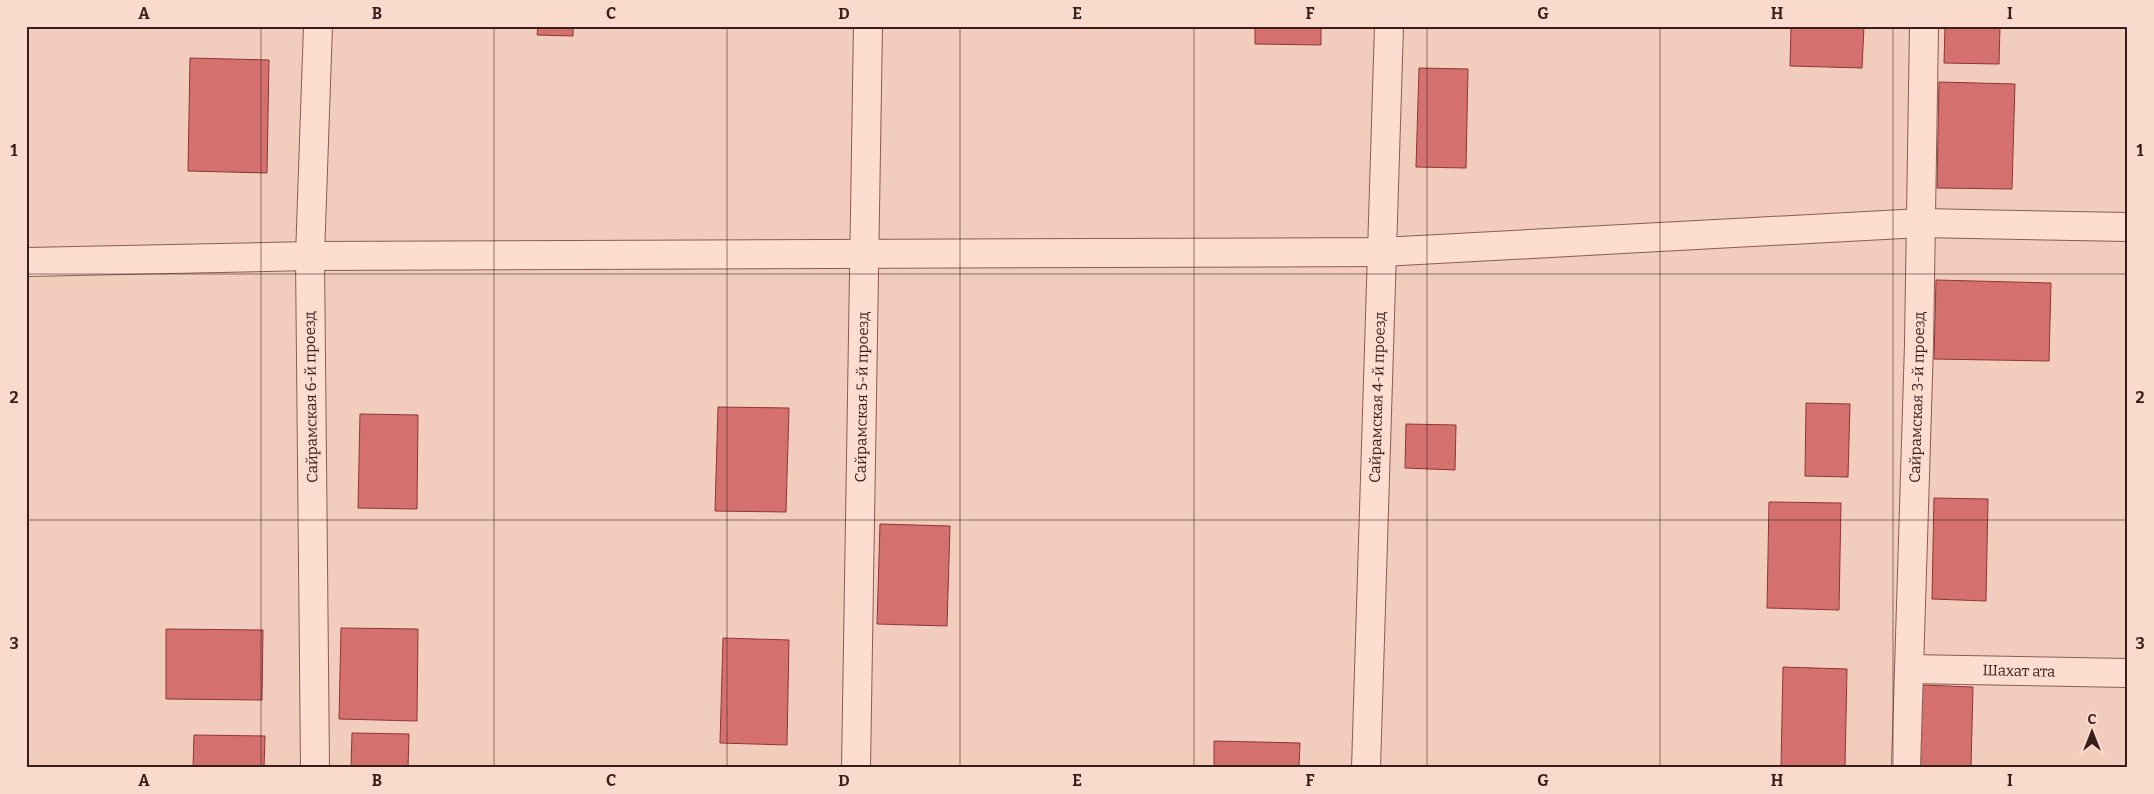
<svg xmlns="http://www.w3.org/2000/svg" width="2154" height="794" viewBox="0 0 2154 794" font-family="Bitter,serif">
  <style>
    .building { fill: #d4706e; stroke: #8d3737 }
    .lines { fill: none; stroke-linecap: round; stroke-linejoin: round }
    .minor-casing { stroke: #8b5b54; stroke-width: 30 }
    .minor { stroke: #fcddd0; stroke-width: 28 }
    .grid { fill: none; stroke: #391d1a; stroke-width: 1; stroke-opacity: 0.55 }
    .labels { text-anchor: middle; dominant-baseline: central; stroke-width: 4; stroke-linejoin: round; paint-order: stroke }
    .street-label { font-size: 15px; fill: #391d1a; stroke: #f9dacc }
    .neatline { fill: none; stroke: #391d1a; stroke-width: 2 }
    .grid-label { font-size: 16px; text-anchor: middle; font-weight: bold; fill: #391d1a }
  </style>
  <rect width="100%" height="100%" fill="#f2ccbc"/>
  <g class="building">
    <polygon points="538,26 573,26 573,36 537,35"/>
    <polygon points="1255,26 1321,26 1321,45 1255,44"/>
    <polygon points="1791,26 1864,26 1862,68 1790,66"/>
    <polygon points="1945,26 2000,26 1999,64 1944,63"/>
    <polygon points="190,58 269,60 267,173 188,171"/>
    <polygon points="1419,68 1468,69 1466,168 1416,167"/>
    <polygon points="1939,82 2015,84 2012,189 1937,188"/>
    <polygon points="1936,280 2051,283 2049,361 1934,359"/>
    <polygon points="1806,403 1850,404 1848,477 1805,476"/>
    <polygon points="718,407 789,408 786,512 715,511"/>
    <polygon points="360,414 418,415 417,509 358,508"/>
    <polygon points="1406,424 1456,425 1455,470 1405,468"/>
    <polygon points="1934,498 1988,499 1986,601 1932,599"/>
    <polygon points="1769,502 1841,503 1839,610 1767,608"/>
    <polygon points="880,524 950,526 947,626 877,624"/>
    <polygon points="341,628 418,629 417,721 339,719"/>
    <polygon points="166,629 263,630 262,700 166,699"/>
    <polygon points="723,638 789,640 787,745 720,743"/>
    <polygon points="1783,667 1847,669 1845,768 1781,768"/>
    <polygon points="1921,685 1973,687 1971,768 1919,768"/>
    <polygon points="352,733 409,734 408,768 351,768"/>
    <polygon points="194,735 265,736 264,768 193,768"/>
    <polygon points="1214,741 1300,743 1299,768 1214,768"/>
  </g>
  <g class="lines">
    <g class="minor-casing">
      <g id="minor">
        <polyline points="26,262 310,256 1382,252 1921,223 2128,227"/>
        <path id="s1" d="M1909 669 2128 673"/>
        <polyline points="315,768 310,256 318,26"/>
        <path id="s2" d="M856 768 868 26"/>
        <path id="s3" d="M1366 768 1389 26"/>
        <path id="s4" d="M1906 768 1919 344 1924 26"/>
      </g>
    </g>
    <use href="#minor" class="minor"/>
  </g>
  <path class="grid" d="M261 26V768M494 26V768M727 26V768M960 26V768M1194 26V768M1427 26V768M1660 26V768M1893 26V768M26 274H2128M26 520H2128"/>
  <g class="labels">
    <g class="street-label">
      <text transform="translate(311 397) rotate(-91)">Сайрамская 6-й проезд</text>
      <text stroke="none"><textPath href="#s2" startOffset="371">Сайрамская 5-й проезд</textPath></text>
      <text stroke="none"><textPath href="#s3" startOffset="371">Сайрамская 4-й проезд</textPath></text>
      <text stroke="none"><textPath href="#s4" startOffset="371">Сайрамская 3-й проезд</textPath></text>
      <text stroke="none"><textPath href="#s1" startOffset="110">Шахат ата</textPath></text>
    </g>
  </g>
  <rect width="2154" height="794" fill="none" stroke="#f9dacc" stroke-width="55"/>
  <g transform="translate(2092 732)" stroke="#f9dacc" stroke-width="4" paint-order="stroke">
  <path d="M0-4L9 19L0 12L-9 19Z" fill="#391d1a"/>
  <text y="-8" font-size="14" font-weight="bold" text-anchor="middle" fill="#391d1a">С</text>
  </g>
  <rect x="28" y="28" width="2098" height="738" class="neatline"/>
  <g class="grid-label">
    <text x="144" y="19">A</text>
    <text x="377" y="19">B</text>
    <text x="611" y="19">C</text>
    <text x="844" y="19">D</text>
    <text x="1077" y="19">E</text>
    <text x="1310" y="19">F</text>
    <text x="1543" y="19">G</text>
    <text x="1777" y="19">H</text>
    <text x="2010" y="19">I</text>
    <text x="14" y="156">1</text>
    <text x="2140" y="156">1</text>
    <text x="14" y="403">2</text>
    <text x="2140" y="403">2</text>
    <text x="14" y="649">3</text>
    <text x="2140" y="649">3</text>
    <text x="144" y="786">A</text>
    <text x="377" y="786">B</text>
    <text x="611" y="786">C</text>
    <text x="844" y="786">D</text>
    <text x="1077" y="786">E</text>
    <text x="1310" y="786">F</text>
    <text x="1543" y="786">G</text>
    <text x="1777" y="786">H</text>
    <text x="2010" y="786">I</text>
  </g>
</svg>
